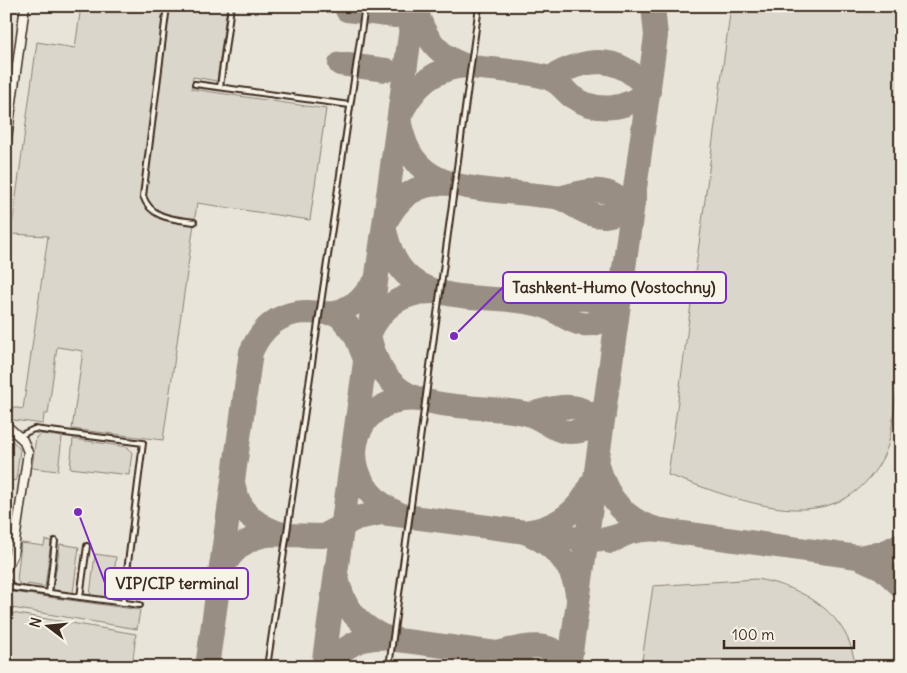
<svg xmlns="http://www.w3.org/2000/svg" width="907" height="673" viewBox="0 0 907 673" font-family="Delius,sans-serif">
  <style>
    .built { fill: #e9e4d9 }
    .green { fill: #dbd6cb; stroke: #8b8074 }
    .lines { fill: none; stroke-linecap: round; stroke-linejoin: round }
    .taxiway { stroke: #998e83; stroke-width: 24 }
    .lane-casing { stroke: #3b2a1e; stroke-width: 8 }
    .street-casing { stroke: #3b2a1e; stroke-width: 11 }
    .lane { stroke: #f7f3e8; stroke-width: 4 }
    .street { stroke: #f7f3e8; stroke-width: 8 }
    .leader { fill: none; stroke: #7b2cbf; stroke-width: 2 }
    .callout-dot { fill: #7b2cbf; stroke: #f7f3e8; stroke-width: 2 }
    .callout { fill: #f7f3e8; stroke: #7b2cbf; stroke-width: 2 }
    .callout-label { font-size: 16px; text-anchor: middle; font-weight: bold; fill: #3b2a1e }
  </style>
  <rect width="100%" height="100%" fill="#f7f3e8"/>
  <filter id="ink" filterUnits="userSpaceOnUse"><feTurbulence type="fractalNoise" baseFrequency=".02" numOctaves="2"/><feDisplacementMap in="SourceGraphic" scale="10" xChannelSelector="R" yChannelSelector="G"/><feConvolveMatrix kernelMatrix="1 2 1 2 8 2 1 2 1" color-interpolation-filters="sRGB"/></filter>
  <g filter="url(#ink)">
    <rect class="built" x="6" y="6" width="895" height="661"/>
    <g class="green">
      <polygon points="81,6 227,6 217,81 193,77 192,89 326,109 310,220 197,203 163,440 72,429 83,351 57,347 48,414 44,414 43,424 6,419 6,406 23,409 48,236 11,234 37,42 75,48"/>
      <path d="M731 6H901C901 92 901 178 901 264 901 311 902 357 895 404 893 417 892 431 888 445 881 466 864 489 844 499 792 526 719 492 668 475Z"/>
      <polygon points="6,434 20,449 16,481 6,479"/>
      <polygon points="42,434 62,437 58,471 32,468 36,437"/>
      <polygon points="73,439 128,447 132,453 129,475 70,468"/>
      <polygon points="45,540 51,541 45,587 28,584 27,587 20,585 17,580 21,543 44,546"/>
      <polygon points="60,544 79,547 73,593 53,590"/>
      <polygon points="95,554 116,557 112,593 108,597 90,595"/>
      <path d="M756 579C802 586 851 614 855 667H641L653 586Z"/>
      <polygon points="6,591 140,610 137,629 6,607"/>
      <polygon points="6,612 136,634 132,667 6,667"/>
    </g>
    <g class="lines">
      <g class="taxiway">
        <path d="M416 6C422 36 440 59 471 67 488 69 537 72 550 79 559 82 564 90 571 96 597 114 625 110 649 91 621 54 587 56 550 78"/>
        <polyline points="347,10 396,16"/>
        <polyline points="340,64 386,70"/>
        <path d="M468 66C434 67 413 87 399 118 403 141 410 162 432 175 458 191 506 191 536 195 544 196 552 196 559 198 575 204 586 217 605 216 617 215 625 208 634 199"/>
        <path d="M451 184C418 181 397 197 384 226 389 249 396 270 417 283 452 304 506 294 544 306 557 310 568 322 582 324 597 326 609 319 618 308"/>
        <path d="M559 198C590 190 615 181 631 217"/>
        <path d="M437 292C404 291 382 305 369 335 374 357 381 376 401 390 430 411 492 405 528 414 543 418 554 432 570 432 585 432 594 427 604 416"/>
        <path d="M544 306C575 298 601 289 616 325"/>
        <polyline points="365,359 355,334 337,313 359,301 376,281"/>
        <path d="M530 414C560 406 587 397 601 433"/>
        <path d="M598 465C607 499 626 522 661 530 643 528 625 532 611 542"/>
        <path d="M400 514C330 485 346 393 420 400"/>
        <polyline points="661,530 858,557"/>
        <polyline points="286,535 323,536 357,518 382,513 587,540 606,539 624,534"/>
        <polyline points="901,544 885,552 858,557 882,568 901,586"/>
        <path d="M221 571C235 543 256 532 286 535 258 528 239 513 233 483"/>
        <path d="M337 577C343 608 360 628 390 639L497 653 523 667"/>
        <path d="M577 594C573 563 553 544 525 532 555 528 580 512 591 484"/>
        <path d="M497 653C521 647 555 636 567 667"/>
        <path d="M207 667 251 352C261 329 278 313 305 312 316 312 326 314 337 313"/>
        <polyline points="323,667 414,6"/>
        <path d="M329 667C343 645 362 636 388 638"/>
        <polyline points="569,667 656,36 653,6"/>
      </g>
      <g class="lane-casing">
        <g id="lane">
          <path d="M167 6 143 196C151 219 174 219 194 222"/>
          <polyline points="195,84 350,105"/>
          <polyline points="220,87 231,6"/>
          <polyline points="19,436 34,429 143,443 123,603"/>
          <polyline points="6,580 13,588 140,605"/>
          <polyline points="49,593 55,541"/>
          <polyline points="80,597 87,546"/>
          <polyline points="267,667 365,6"/>
          <polyline points="389,667 479,6"/>
        </g>
      </g>
      <g class="street-casing">
        <g id="street">
          <polyline points="6,146 25,6"/>
          <polyline points="6,425 23,440 28,452 13,555 6,569"/>
        </g>
      </g>
      <use href="#lane" class="lane"/>
      <use href="#street" class="street"/>
    </g>
  </g>
  <path class="leader" d="M454 336L503 287M78 512L105 583"/>
  <g class="callout-dot">
    <circle cx="454" cy="336" r="5"/>
    <circle cx="78" cy="512" r="5"/>
  </g>
  <g class="callout">
    <rect x="503" y="272" width="223" height="31" rx="5"/>
    <rect x="105" y="568" width="143" height="31" rx="5"/>
  </g>
  <g class="callout-label">
    <text x="614" y="293">Tashkent-Humo (Vostochny)</text>
    <text x="177" y="589">VIP/CIP terminal</text>
  </g>
  <rect width="907" height="673" fill="none" stroke="#f7f3e8" stroke-width="25"/>
  <rect x="12" y="12" width="882" height="648" fill="none" stroke="#3b2a1e" stroke-width="2" filter="url(#ink)"/>
  <g transform="translate(48 626) rotate(286)" stroke="#f7f3e8" stroke-width="4" paint-order="stroke">
  <path d="M0-4L9 19L0 12L-9 19Z" fill="#3b2a1e"/>
  <text y="-8" font-size="14" font-weight="bold" text-anchor="middle" fill="#3b2a1e">N</text>
  </g>
  <path d="M724 640v8h130v-8" fill="none" stroke="#3b2a1e" stroke-width="2.5"/>
  <text x="732" y="640" font-size="15" fill="#3b2a1e" stroke="#f7f3e8" stroke-width="4" paint-order="stroke">100 m</text>
</svg>
